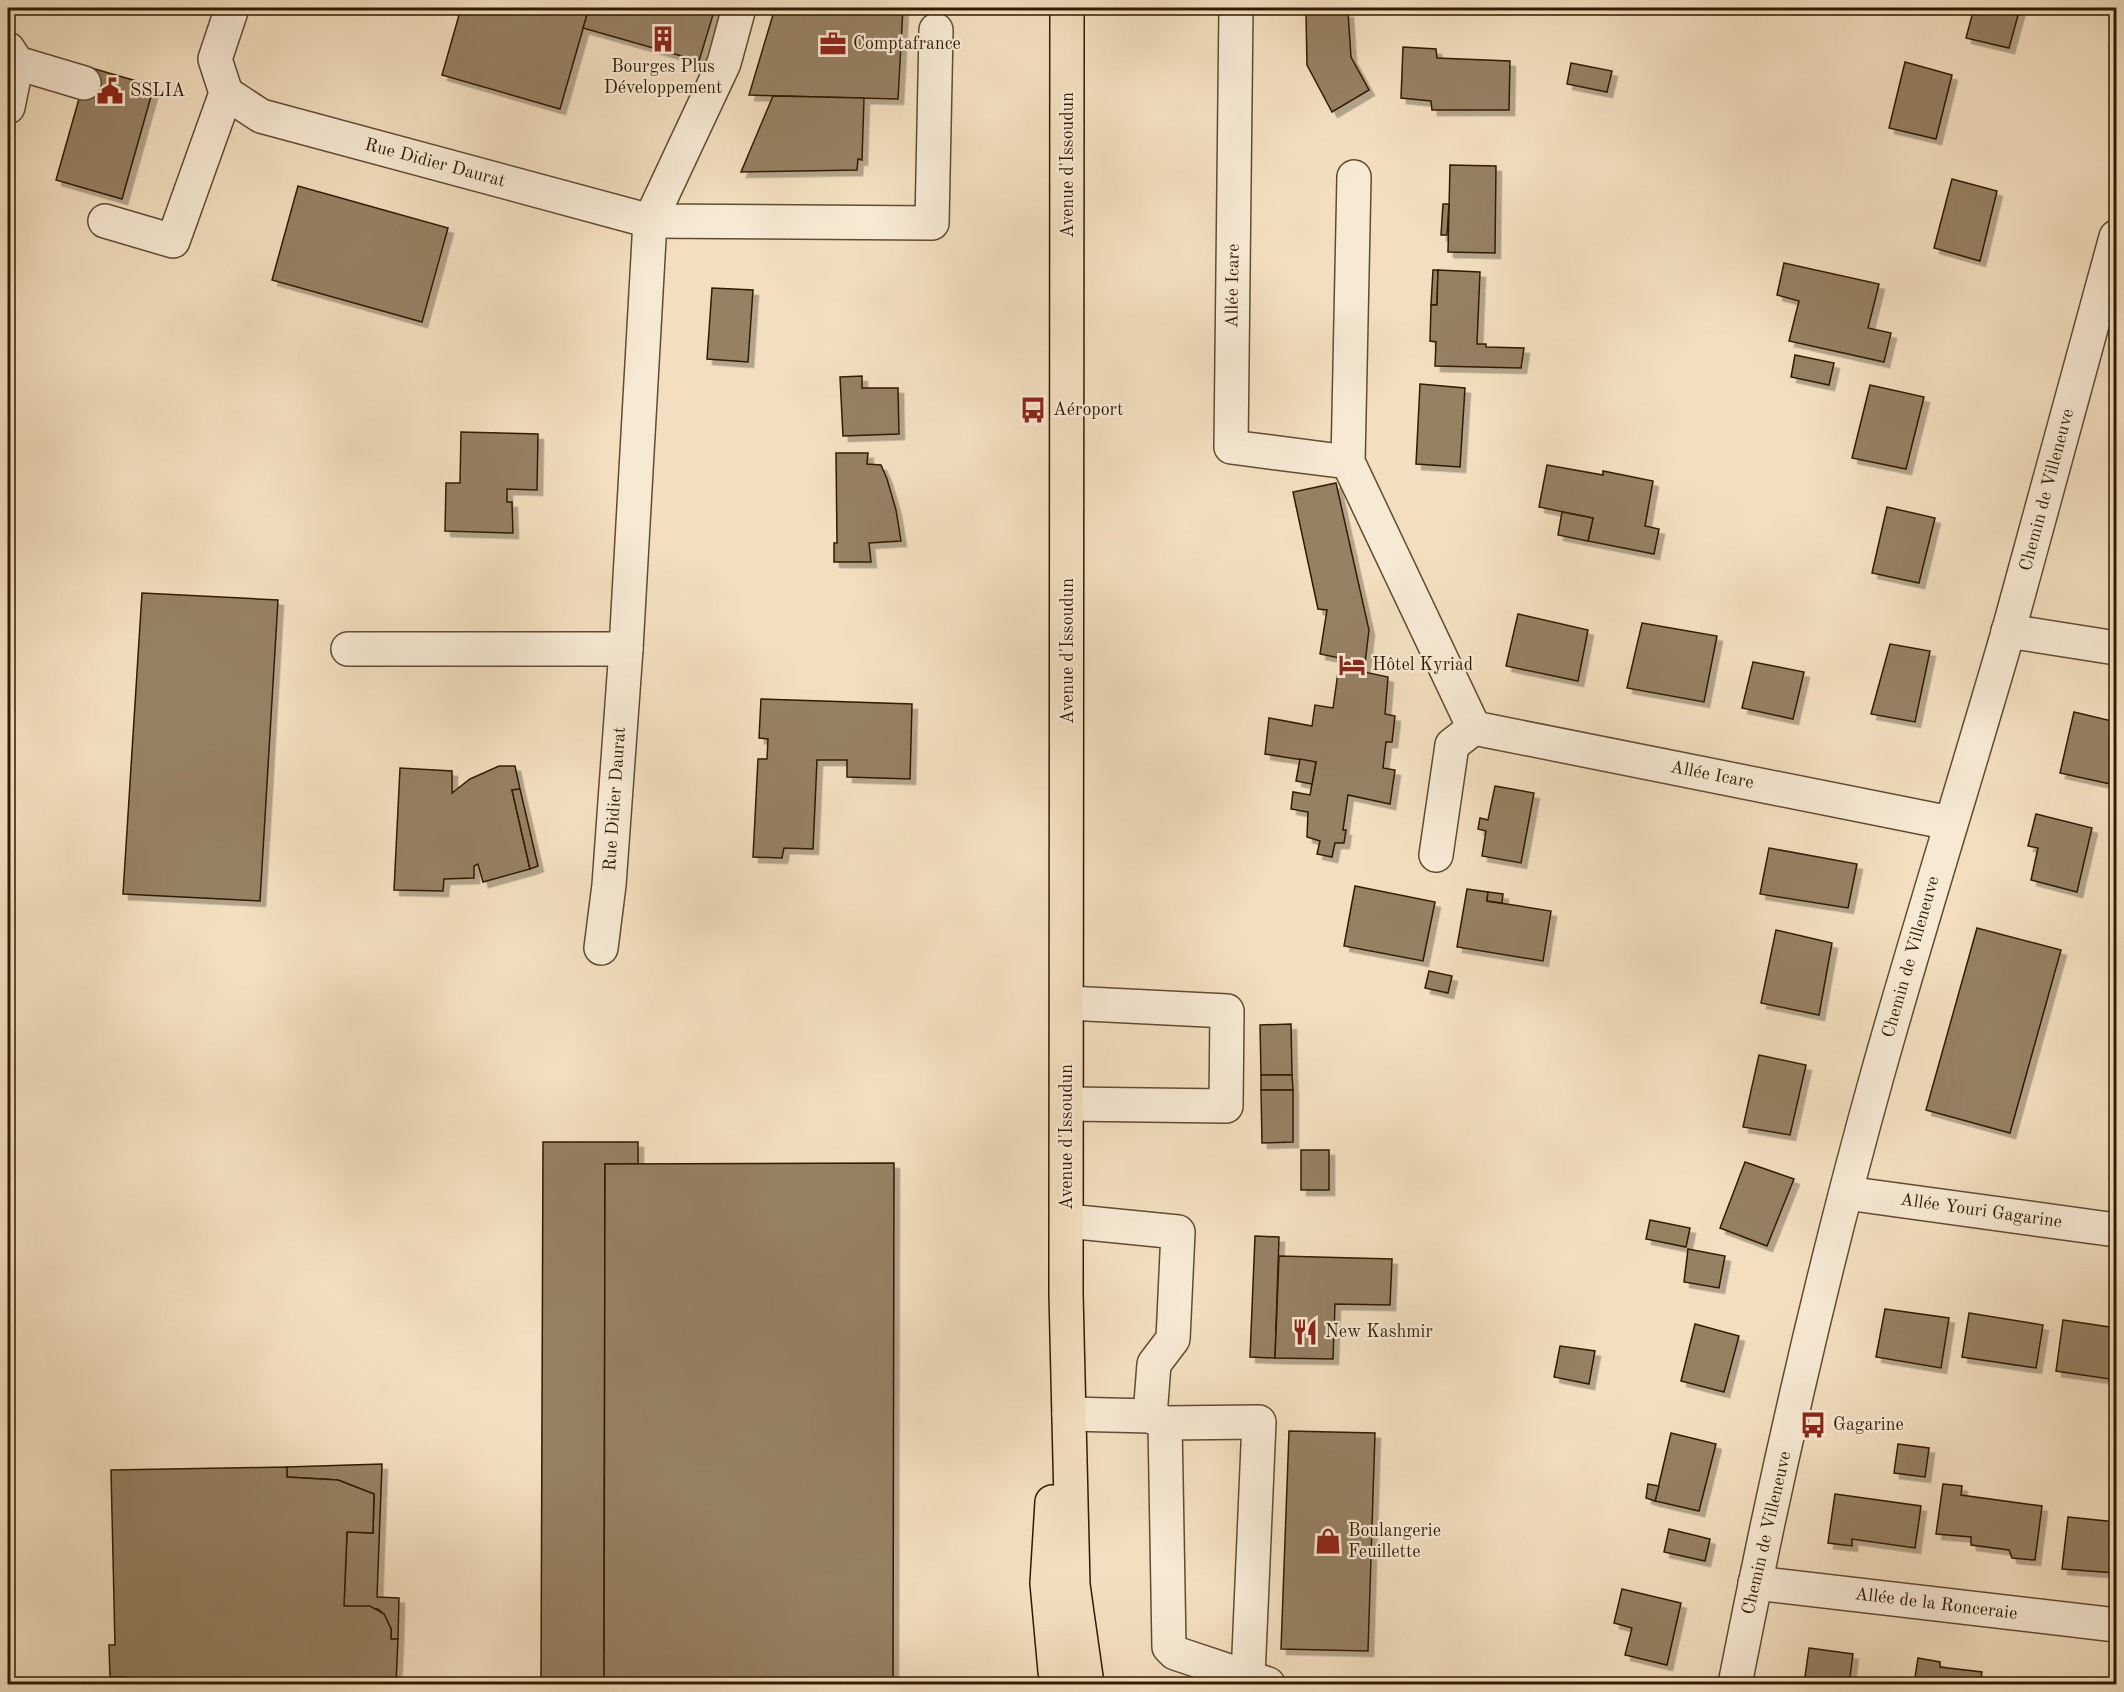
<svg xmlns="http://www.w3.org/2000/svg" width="2124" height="1692" viewBox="0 0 2124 1692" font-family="'Old Standard TT',serif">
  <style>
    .building { fill: #968163; stroke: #311b00; stroke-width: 1.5; filter: url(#shadow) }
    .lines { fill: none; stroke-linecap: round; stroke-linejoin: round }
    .minor-casing { stroke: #624c30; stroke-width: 36 }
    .major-casing { stroke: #311b00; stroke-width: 36 }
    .minor { stroke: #f7ead5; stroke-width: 33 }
    .major { stroke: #f3dfbf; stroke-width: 33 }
    .labels { text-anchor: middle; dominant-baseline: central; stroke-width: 4.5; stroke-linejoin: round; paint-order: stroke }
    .poi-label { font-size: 18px; fill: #311b00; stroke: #f7ead5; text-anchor: start }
    .street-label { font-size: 18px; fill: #311b00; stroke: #f7ead5 }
  </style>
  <defs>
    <filter id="shadow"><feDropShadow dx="5.5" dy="5.5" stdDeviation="0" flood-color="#0004"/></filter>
  </defs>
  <rect width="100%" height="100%" fill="#f3dfbf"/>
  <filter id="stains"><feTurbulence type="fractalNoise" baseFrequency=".00333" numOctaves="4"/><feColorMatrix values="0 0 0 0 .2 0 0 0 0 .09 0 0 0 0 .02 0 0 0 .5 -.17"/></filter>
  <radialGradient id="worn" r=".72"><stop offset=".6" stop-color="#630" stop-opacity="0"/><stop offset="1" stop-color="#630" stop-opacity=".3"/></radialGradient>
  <g class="building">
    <polygon points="461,8 589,8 560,109 442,75"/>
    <polygon points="589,8 715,8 699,61 583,28"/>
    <polygon points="775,8 903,8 898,99 749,95"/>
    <polygon points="1974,8 2020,8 2009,48 1966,38"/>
    <polygon points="1348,12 1351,57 1369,90 1332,112 1307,65 1306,13"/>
    <polygon points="1403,47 1436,49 1437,58 1510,61 1509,110 1432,110 1431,101 1401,98"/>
    <polygon points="1905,62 1952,75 1936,139 1889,128"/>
    <polygon points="1571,63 1612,71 1607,92 1567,84"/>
    <polygon points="88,67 154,86 122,199 56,180"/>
    <polygon points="773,96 864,98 862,160 858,159 857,170 741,172"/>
    <polygon points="1450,165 1496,166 1495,253 1448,252"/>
    <polygon points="1952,179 1997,191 1980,261 1934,248"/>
    <polygon points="298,186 448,228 422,322 272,280"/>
    <polygon points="1443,204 1449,204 1447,235 1441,235"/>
    <polygon points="1784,263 1879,284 1868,328 1891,333 1884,362 1789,341 1799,301 1777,295"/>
    <polygon points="1433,270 1438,270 1437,305 1431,305"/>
    <polygon points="1438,270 1480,272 1477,344 1486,344 1486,347 1524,348 1521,368 1435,366 1436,342 1430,341 1431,305 1437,305"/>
    <polygon points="712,288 753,290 748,362 707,359"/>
    <polygon points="1795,355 1834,363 1829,385 1791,377"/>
    <polygon points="862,376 862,388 898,388 899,434 843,436 840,377"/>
    <polygon points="1420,384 1465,388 1460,467 1416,464"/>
    <polygon points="1870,385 1924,397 1906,469 1852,458"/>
    <polygon points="461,432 538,434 537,490 507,489 507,502 512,502 513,533 445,531 446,483 460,483"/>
    <polygon points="836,453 868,453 867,464 881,465 887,479 896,510 901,541 869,543 871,562 834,562 834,543 837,543"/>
    <polygon points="1547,465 1603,475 1603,471 1653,481 1645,526 1659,529 1654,554 1588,541 1593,518 1539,507"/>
    <polygon points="1336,483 1369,630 1364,672 1388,677 1385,714 1395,716 1392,742 1386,742 1383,768 1395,770 1390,804 1348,795 1343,830 1346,830 1344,843 1335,843 1332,857 1317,854 1320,841 1307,837 1308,812 1291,809 1293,792 1310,795 1316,762 1265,754 1269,718 1312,726 1315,705 1333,708 1340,658 1320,654 1327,610 1318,609 1293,492"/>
    <polygon points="1887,507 1935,518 1919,583 1872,573"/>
    <polygon points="1562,512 1593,518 1588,541 1558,535"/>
    <polygon points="142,593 278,600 260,901 123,894"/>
    <polygon points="1518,614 1588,630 1578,681 1506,666"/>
    <polygon points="1642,623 1717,636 1704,702 1627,688"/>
    <polygon points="1890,644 1930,651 1915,722 1871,714"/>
    <polygon points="1753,662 1804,672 1793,719 1742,708"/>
    <polygon points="761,699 912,704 910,779 847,777 847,760 817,760 813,849 784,848 782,858 753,857 758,759 767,759 768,739 759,738"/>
    <polygon points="2074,712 2116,722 2115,785 2060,773"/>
    <polygon points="1300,759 1316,762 1312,784 1296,781"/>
    <polygon points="499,766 515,766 520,789 512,790 530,869 483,882 478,864 474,866 474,878 444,879 443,891 394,890 400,768 452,771 452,793 470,779"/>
    <polygon points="1495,786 1534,793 1521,863 1482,856 1486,831 1478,829 1480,818 1488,820"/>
    <polygon points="520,789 538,866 530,869 512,790"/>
    <polygon points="2036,814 2092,828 2077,892 2031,880 2038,848 2028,846"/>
    <polygon points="1769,848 1857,864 1848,908 1760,894"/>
    <polygon points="1355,886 1435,902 1423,961 1344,946"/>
    <polygon points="1467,889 1488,892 1487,901 1551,911 1543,961 1457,947"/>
    <polygon points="1488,892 1503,894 1502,903 1487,901"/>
    <polygon points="1977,928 2061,950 2010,1133 1926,1110"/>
    <polygon points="1776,930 1832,943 1819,1015 1761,1003"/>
    <polygon points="1429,971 1452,976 1448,993 1425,988"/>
    <polygon points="1291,1024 1292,1075 1261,1075 1260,1025"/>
    <polygon points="1759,1055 1806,1065 1790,1135 1743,1127"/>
    <polygon points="1261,1075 1292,1075 1293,1090 1261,1090"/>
    <polygon points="1261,1090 1293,1090 1293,1142 1262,1143"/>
    <polygon points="543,1142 638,1142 638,1164 605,1164 604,1684 541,1684"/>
    <rect x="1301" y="1150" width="28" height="40"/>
    <polygon points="1745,1162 1794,1179 1767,1246 1720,1228"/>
    <polygon points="894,1163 893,1684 604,1684 605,1164"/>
    <polygon points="1650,1220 1690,1228 1686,1247 1646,1239"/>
    <polygon points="1255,1236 1279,1237 1275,1358 1250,1357"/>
    <polygon points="1688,1249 1725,1256 1719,1288 1684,1282"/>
    <polygon points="1279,1256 1392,1259 1390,1305 1335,1304 1333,1359 1275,1358"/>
    <polygon points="1885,1309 1949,1318 1941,1368 1876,1357"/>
    <polygon points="1969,1313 2043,1325 2036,1368 1962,1357"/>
    <polygon points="2063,1320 2116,1328 2116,1380 2056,1371"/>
    <polygon points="1695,1324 1739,1336 1724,1392 1681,1381"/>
    <polygon points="1560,1346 1595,1351 1589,1384 1554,1377"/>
    <polygon points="1289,1431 1375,1433 1368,1651 1281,1649"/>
    <polygon points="1671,1433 1716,1444 1699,1511 1655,1501"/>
    <polygon points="1898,1444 1929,1448 1925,1477 1894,1473"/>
    <polygon points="382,1464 377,1597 399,1598 398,1639 391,1639 391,1629 384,1614 378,1609 344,1606 347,1532 373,1533 374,1494 338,1480 287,1477 287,1467"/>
    <polygon points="287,1467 287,1477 338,1480 374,1494 373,1533 347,1532 344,1606 370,1606 384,1614 391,1629 391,1639 398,1639 396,1684 125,1684 125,1677 110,1677 109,1645 115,1645 111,1470"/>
    <polygon points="1648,1484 1659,1486 1655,1501 1646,1498"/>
    <polygon points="1943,1484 1962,1486 1961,1495 2042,1506 2035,1560 2012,1558 2009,1550 1971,1545 1971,1537 1936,1534"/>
    <polygon points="1835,1494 1921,1506 1915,1548 1852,1539 1852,1546 1828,1543"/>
    <polygon points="2068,1517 2116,1522 2116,1573 2062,1569"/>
    <polygon points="1669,1529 1710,1539 1705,1561 1664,1552"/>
    <polygon points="1622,1589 1681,1603 1667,1665 1625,1655 1632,1628 1614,1623"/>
    <polygon points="1809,1648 1853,1654 1849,1684 1804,1684"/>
    <polygon points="1918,1658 1940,1662 1940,1667 1982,1672 1980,1684 1914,1684"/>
    <rect x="110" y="1677" width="15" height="7"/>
  </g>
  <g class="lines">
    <g class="minor-casing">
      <g id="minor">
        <polyline points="1236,8 1231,447 1348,462"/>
        <polyline points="8,49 17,63 84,83"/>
        <polyline points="226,93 261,116 650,221 932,223 936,30"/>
        <polyline points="8,107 17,63"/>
        <polyline points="1354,177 1348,462 1474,728 1950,823"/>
        <polyline points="105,221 173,241 226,93 215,59 232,8"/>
        <polyline points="2008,631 2116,648"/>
        <polyline points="348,649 626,649"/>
        <polyline points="1436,855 1452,745 1474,728"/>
        <polyline points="601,948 609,885 626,649 650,221 724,63 739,8"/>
        <polyline points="1067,1104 1226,1106 1227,1011 1068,1003"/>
        <polyline points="1846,1193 2116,1230"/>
        <polyline points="1067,1221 1178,1232 1173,1339 1154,1364 1150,1416"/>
        <polyline points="1069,1414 1150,1416 1165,1423 1259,1422 1248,1677"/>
        <polyline points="1165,1423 1169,1647 1175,1653 1268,1684"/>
        <polyline points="1755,1583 2116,1625"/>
        <path d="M1735 1684C1775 1480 1821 1277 1877 1076 1919 926 1966 778 2009 629 2046 498 2081 367 2116 237"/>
      </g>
    </g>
    <g class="major-casing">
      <g id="major">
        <polyline points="1067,8 1066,1294 1073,1585 1087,1684"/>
        <polyline points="1052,1502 1047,1583 1055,1671 1058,1684"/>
      </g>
    </g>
    <use href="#minor" class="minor"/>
    <use href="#major" class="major"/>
  </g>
  <defs>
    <g id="building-bare" transform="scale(2.07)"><path d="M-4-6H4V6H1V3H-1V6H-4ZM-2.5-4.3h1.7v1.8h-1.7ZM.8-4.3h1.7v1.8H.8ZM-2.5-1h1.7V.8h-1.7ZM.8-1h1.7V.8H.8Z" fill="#8f2418" stroke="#f7ead5" stroke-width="2.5" paint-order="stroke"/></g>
    <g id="office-bare" transform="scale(2.07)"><path d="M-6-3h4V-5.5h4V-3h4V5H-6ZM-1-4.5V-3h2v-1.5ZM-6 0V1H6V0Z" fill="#8f2418" stroke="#f7ead5" stroke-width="2.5" paint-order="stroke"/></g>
    <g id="civic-bare" transform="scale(2.07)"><path d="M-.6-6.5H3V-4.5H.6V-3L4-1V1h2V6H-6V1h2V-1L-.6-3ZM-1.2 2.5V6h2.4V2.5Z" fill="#8f2418" stroke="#f7ead5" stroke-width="2.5" paint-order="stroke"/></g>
    <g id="bus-bare" transform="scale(2.07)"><path d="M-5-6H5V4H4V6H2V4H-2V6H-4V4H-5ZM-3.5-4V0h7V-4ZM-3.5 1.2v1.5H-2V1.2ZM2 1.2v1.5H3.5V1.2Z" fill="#8f2418" stroke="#f7ead5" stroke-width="2.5" paint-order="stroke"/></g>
    <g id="hotel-bare" transform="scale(2.07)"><path d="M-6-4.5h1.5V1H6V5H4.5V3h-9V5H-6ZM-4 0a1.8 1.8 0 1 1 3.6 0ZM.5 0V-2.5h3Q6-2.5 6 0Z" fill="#8f2418" stroke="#f7ead5" stroke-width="2.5" paint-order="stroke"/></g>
    <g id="restaurant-bare" transform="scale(2.07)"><path d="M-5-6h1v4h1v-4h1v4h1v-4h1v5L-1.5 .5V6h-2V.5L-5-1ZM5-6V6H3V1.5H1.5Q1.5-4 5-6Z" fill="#8f2418" stroke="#f7ead5" stroke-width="2.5" paint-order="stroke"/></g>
    <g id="shop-bare" transform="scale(2.07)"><path d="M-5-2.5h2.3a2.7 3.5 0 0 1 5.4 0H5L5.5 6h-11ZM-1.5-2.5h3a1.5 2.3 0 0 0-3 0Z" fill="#8f2418" stroke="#f7ead5" stroke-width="2.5" paint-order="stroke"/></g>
  </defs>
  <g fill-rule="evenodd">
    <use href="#building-bare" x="663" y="39"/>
    <use href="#office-bare" x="833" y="44"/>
    <use href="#civic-bare" x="110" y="91"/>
    <use href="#bus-bare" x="1033" y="410"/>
    <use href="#hotel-bare" x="1352" y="665"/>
    <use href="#restaurant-bare" x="1305" y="1332"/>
    <use href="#bus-bare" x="1813" y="1425"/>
    <use href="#shop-bare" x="1328" y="1541"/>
  </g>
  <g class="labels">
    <g class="poi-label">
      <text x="853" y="44">Comptafrance</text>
      <text x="663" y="67" text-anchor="middle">Bourges Plus<tspan x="663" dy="21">Développement</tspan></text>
      <text x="130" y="91">SSLIA</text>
      <text x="1053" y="410">Aéroport</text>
      <text x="1372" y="665">Hôtel Kyriad</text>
      <text x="1325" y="1332">New Kashmir</text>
      <text x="1833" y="1425">Gagarine</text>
      <text x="1348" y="1531">Boulangerie<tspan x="1348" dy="21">Feuillette</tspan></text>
    </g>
    <g class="street-label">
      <text transform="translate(435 163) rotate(15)">Rue Didier Daurat</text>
      <text transform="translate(1068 165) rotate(-90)">Avenue d'Issoudun</text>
      <text transform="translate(1233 286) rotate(-89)">Allée Icare</text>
      <text transform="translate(2047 490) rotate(-75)">Chemin de Villeneuve</text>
      <text transform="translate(1068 651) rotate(-90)">Avenue d'Issoudun</text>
      <text transform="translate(1712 775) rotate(11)">Allée Icare</text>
      <text transform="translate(615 799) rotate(-86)">Rue Didier Daurat</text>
      <text transform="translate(1911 957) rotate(-74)">Chemin de Villeneuve</text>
      <text transform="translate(1067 1137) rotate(-90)">Avenue d'Issoudun</text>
      <text transform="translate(1981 1211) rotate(8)">Allée Youri Gagarine</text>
      <text transform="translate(1767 1533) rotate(-77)">Chemin de Villeneuve</text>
      <text transform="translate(1936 1604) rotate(7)">Allée de la Ronceraie</text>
    </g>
  </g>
  <rect width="2124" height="1692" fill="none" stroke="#f3dfbf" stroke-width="30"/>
  <rect x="9" y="9" width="2106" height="1674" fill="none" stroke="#311b00" stroke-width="3"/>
  <rect x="15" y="15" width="2094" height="1662" fill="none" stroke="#311b00" stroke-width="1.5"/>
  <rect width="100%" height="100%" filter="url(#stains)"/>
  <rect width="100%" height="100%" fill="url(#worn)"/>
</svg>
